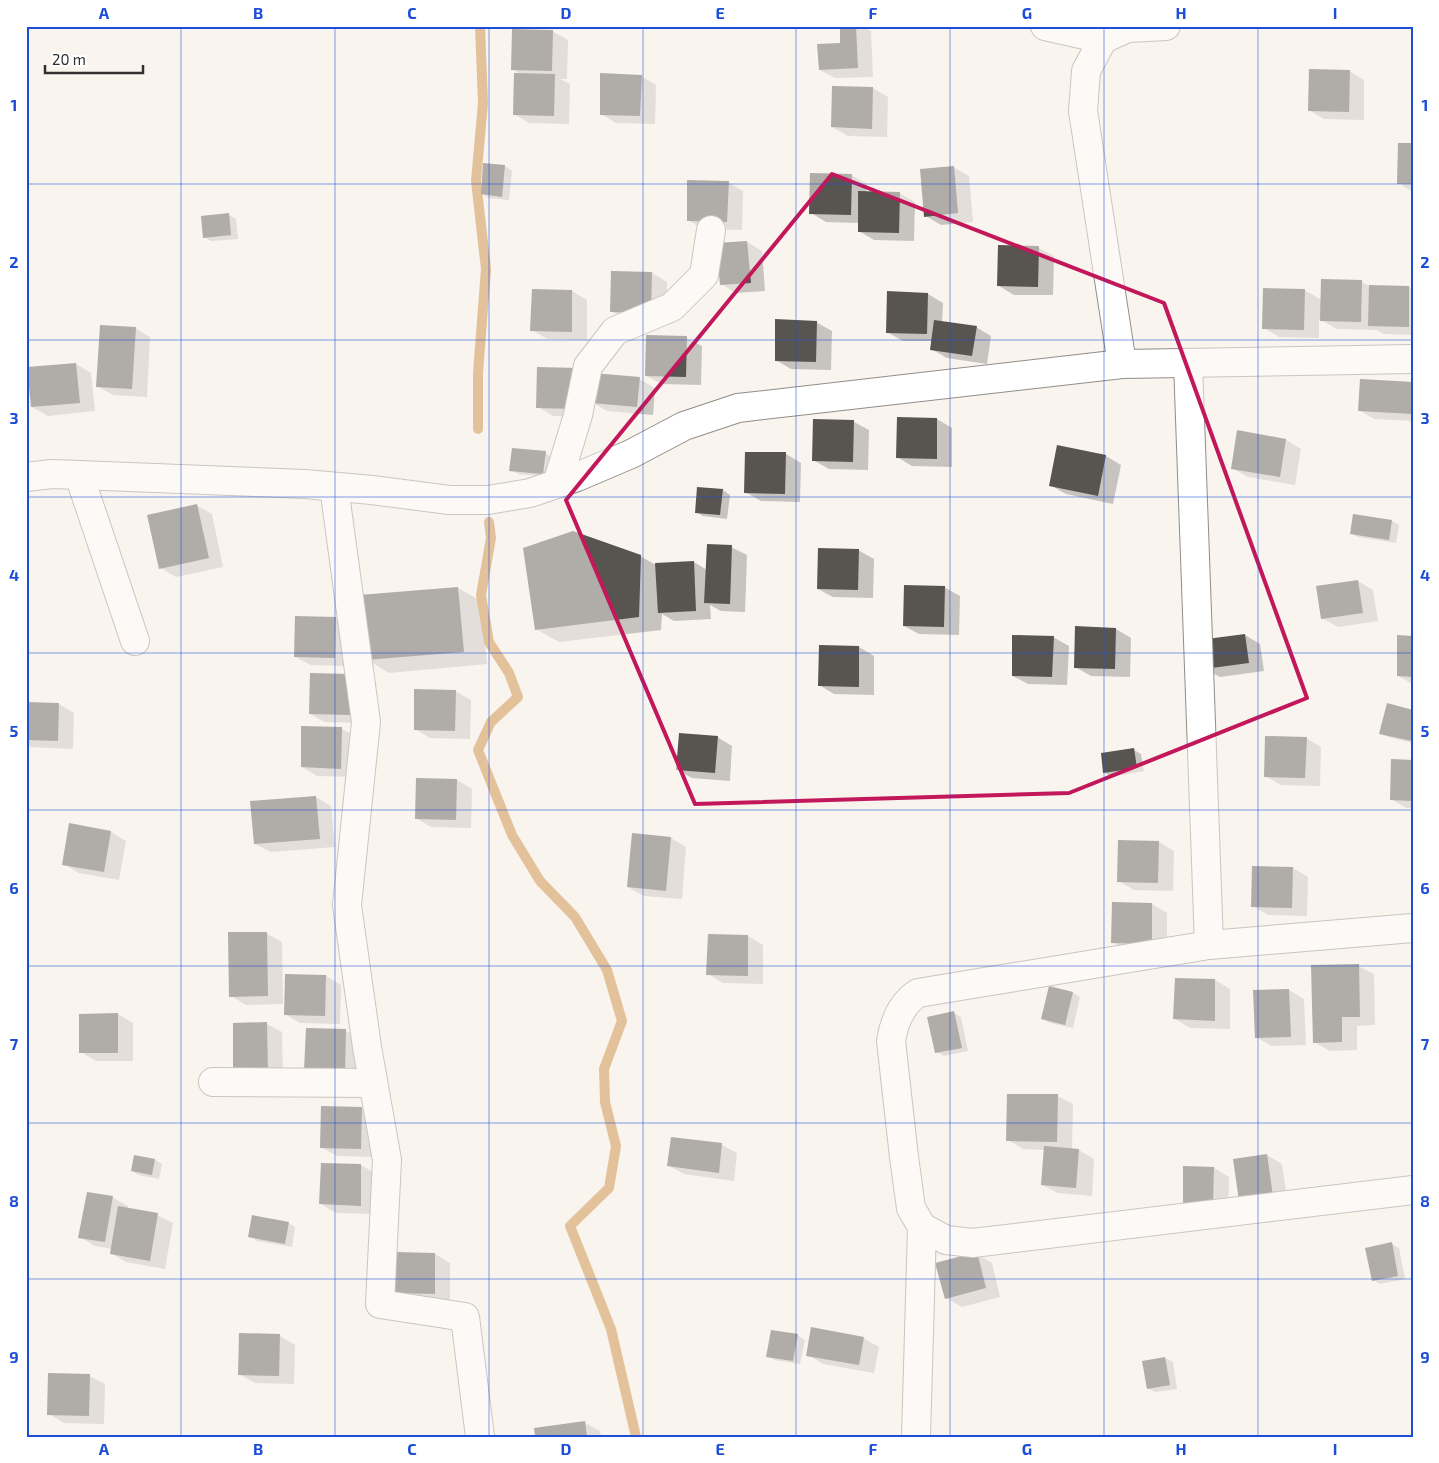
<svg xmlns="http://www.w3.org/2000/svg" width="1439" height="1463" viewBox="0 0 1439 1463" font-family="'Exo 2',sans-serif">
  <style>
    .shadow { fill: #0003 }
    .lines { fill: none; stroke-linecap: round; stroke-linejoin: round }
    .stream { stroke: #c78535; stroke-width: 10 }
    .building { fill: #585450 }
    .minor-casing { stroke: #928d89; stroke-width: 30 }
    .minor { stroke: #fff; stroke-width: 28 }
    .marked { fill: none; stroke: #c2185b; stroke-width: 4; stroke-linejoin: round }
    .grid { fill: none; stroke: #1d4ed8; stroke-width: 1; stroke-opacity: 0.55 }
    .neatline { fill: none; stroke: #1d4ed8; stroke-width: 2 }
    .grid-label { font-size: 16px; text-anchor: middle; font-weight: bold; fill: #1d4ed8 }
  </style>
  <rect width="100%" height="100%" fill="#f9f4ee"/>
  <g class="shadow">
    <polygon points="841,26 863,26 871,31 873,77 835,78 820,70 842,44"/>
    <polygon points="552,31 568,40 567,79 560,79 570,84 569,124 529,123 514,114 522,75 512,69"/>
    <polygon points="1349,71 1364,80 1364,120 1324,119 1309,110"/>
    <polygon points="641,76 656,85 655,124 616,123 601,114"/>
    <polygon points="873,88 888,97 887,137 848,136 832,127"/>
    <polygon points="1413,145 1413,192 1399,183"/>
    <polygon points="505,166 512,171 509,200 489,198 482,194"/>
    <polygon points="953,167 969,176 973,222 941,225 926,216"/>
    <polygon points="851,175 867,184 866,192 899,193 915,202 914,241 874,240 859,231 859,223 826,222 811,213"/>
    <polygon points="728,182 743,191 742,230 703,229 688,220"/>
    <polygon points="229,215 236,219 238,239 211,241 204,237"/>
    <polygon points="747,242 762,251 765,291 736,293 721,284 718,244"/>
    <polygon points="1039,248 1054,256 1053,295 1014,295 999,286"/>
    <polygon points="652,273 667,282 666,321 627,320 611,311"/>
    <polygon points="1362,282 1369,286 1409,287 1413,289 1413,335 1384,334 1377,330 1337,329 1319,319 1319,338 1279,337 1264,328 1304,290 1322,300"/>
    <polygon points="572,291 587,300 587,340 547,339 532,330"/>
    <polygon points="928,294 943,303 942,323 976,327 991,336 987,364 947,358 931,349 932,341 903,341 887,332"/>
    <polygon points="816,322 832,331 831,370 791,369 776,360"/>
    <polygon points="135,328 150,337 147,397 113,395 97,386"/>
    <polygon points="686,338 702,346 701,385 662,384 646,376"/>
    <polygon points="76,364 91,373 95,411 48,416 32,407"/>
    <polygon points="594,378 639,379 655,388 653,415 607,411 592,402 592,417 553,416 538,407"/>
    <polygon points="1413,383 1413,421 1374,419 1359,410"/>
    <polygon points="898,418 937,419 952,428 952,467 912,466 897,457"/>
    <polygon points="814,421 854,422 869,430 868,470 829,469 813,460"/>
    <polygon points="1239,432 1286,440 1301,449 1295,485 1248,477 1232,468"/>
    <polygon points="1058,447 1106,456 1121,465 1113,504 1066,494 1050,485"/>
    <polygon points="545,453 552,457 551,477 518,474 511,470"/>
    <polygon points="786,454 801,463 800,502 761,501 745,492"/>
    <polygon points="723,490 730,495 727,519 703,516 696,512"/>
    <polygon points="196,505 212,514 223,567 176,577 161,568"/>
    <polygon points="1354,515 1392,521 1399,525 1396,543 1358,537 1351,533"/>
    <polygon points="731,547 747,555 745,612 721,611 710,605 711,619 674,621 662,614 661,630 559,642 536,629 640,556 656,565 694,562 707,570"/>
    <polygon points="858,550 874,559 873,598 833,597 818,589"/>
    <polygon points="1358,581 1373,590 1378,621 1338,627 1322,618"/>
    <polygon points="944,587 960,596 959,635 919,634 904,626"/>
    <polygon points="458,588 481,601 487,664 389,673 366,659 360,596"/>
    <polygon points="335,618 351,627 350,666 311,665 295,657"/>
    <polygon points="1116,629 1131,638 1130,677 1091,676 1075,667"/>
    <polygon points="1245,635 1260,644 1264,671 1220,677 1205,669"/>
    <polygon points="1053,637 1069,646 1067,685 1028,684 1013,676"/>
    <polygon points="1413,637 1413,684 1398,676"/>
    <polygon points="820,646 859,647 874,656 874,695 834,694 819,685"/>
    <polygon points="350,675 365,723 325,722 310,714"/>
    <polygon points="455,691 471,700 470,739 430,738 415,729"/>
    <polygon points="26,703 59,704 74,713 73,749 26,747"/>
    <polygon points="1413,711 1413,743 1388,737 1381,733"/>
    <polygon points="302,728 342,729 357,737 356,777 317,776 302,767"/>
    <polygon points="717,737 732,746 730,781 692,778 677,770"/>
    <polygon points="1306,738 1321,747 1320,786 1281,785 1265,776"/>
    <polygon points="1134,750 1141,754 1144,771 1112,777 1105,773"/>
    <polygon points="1413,761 1413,808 1406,808 1391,799"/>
    <polygon points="457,780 472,789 471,828 431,827 416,818"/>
    <polygon points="316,797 331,806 335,847 271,852 255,844 252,802"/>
    <polygon points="70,825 111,832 126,841 119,880 79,873 64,864"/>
    <polygon points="633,835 671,838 686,847 682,899 644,896 628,887"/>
    <polygon points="1159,842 1174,851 1173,891 1134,890 1118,881"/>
    <polygon points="1293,868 1308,877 1307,916 1268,915 1253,906"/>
    <polygon points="1152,904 1167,913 1167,952 1127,951 1112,942"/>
    <polygon points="266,933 282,942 283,1004 246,1005 231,996"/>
    <polygon points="748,936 763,945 763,984 723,983 708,974"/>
    <polygon points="1358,966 1374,974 1375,1025 1357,1026 1357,1050 1330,1051 1314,1042"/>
    <polygon points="286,975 326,976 341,985 340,1024 300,1023 285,1014"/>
    <polygon points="1215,980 1230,989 1230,1029 1190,1028 1175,1019"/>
    <polygon points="1050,987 1073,993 1080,997 1073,1028 1050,1023 1043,1019"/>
    <polygon points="1289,990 1304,999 1306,1045 1272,1046 1256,1037 1255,991"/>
    <polygon points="954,1013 961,1017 968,1051 944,1056 937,1052"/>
    <polygon points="118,1014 133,1023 133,1061 96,1061 81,1052"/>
    <polygon points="267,1024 282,1032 283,1082 250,1082"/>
    <polygon points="307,1030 346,1031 361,1039 360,1079 321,1078"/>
    <polygon points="1057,1096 1073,1104 1072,1150 1079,1150 1094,1159 1092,1196 1058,1193 1042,1185 1045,1150 1023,1149 1008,1140"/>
    <polygon points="362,1109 377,1118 376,1157 337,1156 321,1147"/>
    <polygon points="722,1145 737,1153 734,1181 684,1174 669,1166"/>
    <polygon points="1267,1155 1282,1164 1288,1204 1255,1209"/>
    <polygon points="155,1160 162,1164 159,1179 139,1175 132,1171"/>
    <polygon points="322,1164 361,1165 376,1174 376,1214 336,1213 321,1204"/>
    <polygon points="1214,1168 1229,1177 1228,1214 1199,1213"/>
    <polygon points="88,1193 113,1198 128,1206 128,1209 157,1215 173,1223 165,1269 126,1262 111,1253 112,1249 95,1246 80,1237"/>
    <polygon points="288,1223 295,1227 292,1247 257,1241 250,1236"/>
    <polygon points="1392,1244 1399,1248 1405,1279 1380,1284 1373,1280"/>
    <polygon points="435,1254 450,1263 450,1302 410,1301 395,1292"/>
    <polygon points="976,1254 992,1263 1000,1297 962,1307 946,1298"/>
    <polygon points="797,1335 805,1340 800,1364 775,1360 768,1356"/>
    <polygon points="280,1336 295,1345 294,1384 255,1383 239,1374"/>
    <polygon points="863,1338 879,1347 874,1373 823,1364 808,1355"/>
    <polygon points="1165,1358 1173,1362 1177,1389 1155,1392 1148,1388 1143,1362"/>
    <polygon points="89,1376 105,1384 104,1424 64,1423 49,1414"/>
    <polygon points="585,1423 600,1431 601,1437 536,1437"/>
  </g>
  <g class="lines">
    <g class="stream">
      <polyline points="478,429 478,373 486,269 476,181 483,103 480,26"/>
      <polyline points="489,522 491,538 481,595 489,642 509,673 518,697 491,722 478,750 512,835 540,881 575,917 607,970 622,1021 604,1069 605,1102 616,1146 609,1188 570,1226 611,1329 636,1437"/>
    </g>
  </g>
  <g class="building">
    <polygon points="840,26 856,26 858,68 819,70 817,44 840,43"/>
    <polygon points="512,29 553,30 552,71 511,70"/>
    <polygon points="1309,69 1350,70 1349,112 1308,111"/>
    <polygon points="514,73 555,74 554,116 513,115"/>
    <polygon points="600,73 642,75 640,116 600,115"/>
    <polygon points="832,86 873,87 872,129 831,127"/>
    <polygon points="1398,143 1413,143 1413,184 1397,184"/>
    <polygon points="483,163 505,165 502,197 481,194"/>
    <polygon points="954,166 958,213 924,217 920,169"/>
    <polygon points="810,173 852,174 851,215 809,214"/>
    <polygon points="687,180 729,181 727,222 687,221"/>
    <polygon points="858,191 900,192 899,233 858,232"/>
    <polygon points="229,213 231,235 203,238 201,216"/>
    <polygon points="747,241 751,283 720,285 716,243"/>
    <polygon points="998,245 1039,246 1038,287 997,286"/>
    <polygon points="611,271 652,272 651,313 610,312"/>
    <polygon points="1321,279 1362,280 1361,322 1320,321"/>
    <polygon points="1369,285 1409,286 1409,327 1368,326"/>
    <polygon points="1263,288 1305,289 1304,330 1262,329"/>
    <polygon points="532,289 572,290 572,332 530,331"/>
    <polygon points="887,291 928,293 927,334 886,333"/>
    <polygon points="775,319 817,321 816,362 775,361"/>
    <polygon points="934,320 977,326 972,356 930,350"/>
    <polygon points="100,325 136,327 132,389 96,387"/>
    <polygon points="646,335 687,336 686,377 645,376"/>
    <polygon points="76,363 80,403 31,407 27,367"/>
    <polygon points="537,367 578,368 577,409 536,408"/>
    <polygon points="593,373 640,377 637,407 591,403"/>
    <polygon points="1360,379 1413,382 1413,414 1358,411"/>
    <polygon points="897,417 937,418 937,459 896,458"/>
    <polygon points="813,419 854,420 853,462 812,461"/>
    <polygon points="1237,430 1286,439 1280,477 1231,469"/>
    <polygon points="1057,445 1106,455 1098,496 1049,486"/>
    <polygon points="512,448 546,451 543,474 509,471"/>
    <polygon points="745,452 786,452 785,494 744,493"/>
    <polygon points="697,487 723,489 720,515 695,513"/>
    <polygon points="197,504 209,558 159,569 147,515"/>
    <polygon points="1353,514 1392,520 1389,540 1350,534"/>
    <polygon points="573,531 641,555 639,617 535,630 523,548"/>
    <polygon points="707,544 732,545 730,604 704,603"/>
    <polygon points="818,548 859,549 858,590 817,589"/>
    <polygon points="694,561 696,611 658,613 655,563"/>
    <polygon points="1358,580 1363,613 1321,619 1316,586"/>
    <polygon points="904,585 945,586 944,627 903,626"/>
    <polygon points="458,587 464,652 365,660 359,595"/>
    <polygon points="295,616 336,617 335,658 294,657"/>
    <polygon points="1075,626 1116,628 1115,669 1074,668"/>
    <polygon points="1245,634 1249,663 1204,669 1199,640"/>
    <polygon points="1012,635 1054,636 1052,677 1012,676"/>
    <polygon points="1397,635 1413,636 1413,677 1397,676"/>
    <polygon points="819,645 859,646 859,687 818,686"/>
    <polygon points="310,673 350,674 350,715 309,714"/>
    <polygon points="414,689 456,690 455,731 414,730"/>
    <polygon points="26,702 59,703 58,741 26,740"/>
    <polygon points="1387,703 1413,710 1412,741 1379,734"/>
    <polygon points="301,726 342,727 341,769 301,767"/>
    <polygon points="679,733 718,736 715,773 676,770"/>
    <polygon points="1265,736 1307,737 1305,778 1264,777"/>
    <polygon points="1134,748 1137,768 1103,773 1101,753"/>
    <polygon points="1391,759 1413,760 1413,801 1390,800"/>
    <polygon points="416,778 457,779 456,820 415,819"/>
    <polygon points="316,796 320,839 254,844 250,801"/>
    <polygon points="69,823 111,831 104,872 62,865"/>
    <polygon points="632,833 671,837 666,891 627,887"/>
    <polygon points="1118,840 1159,841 1158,883 1117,882"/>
    <polygon points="1252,866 1293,867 1292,908 1251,907"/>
    <polygon points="1112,902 1152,903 1152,944 1111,943"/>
    <polygon points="228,932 267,932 268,996 229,997"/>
    <polygon points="708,934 748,935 748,976 706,975"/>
    <polygon points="1359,964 1360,1017 1342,1017 1342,1042 1313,1043 1311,965"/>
    <polygon points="285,974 326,975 325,1016 284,1015"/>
    <polygon points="1175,978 1215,979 1215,1021 1173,1019"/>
    <polygon points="1049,986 1073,992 1065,1025 1041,1019"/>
    <polygon points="1289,989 1291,1037 1255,1038 1253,990"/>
    <polygon points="954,1011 962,1048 935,1053 927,1017"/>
    <polygon points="118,1013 118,1053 79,1053 79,1014"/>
    <polygon points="267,1022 268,1074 233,1074 233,1023"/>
    <polygon points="306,1028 346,1029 345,1071 304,1070"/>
    <polygon points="1007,1094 1058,1094 1057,1142 1006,1141"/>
    <polygon points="321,1106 362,1107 361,1149 320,1148"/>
    <polygon points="671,1137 722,1143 719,1173 667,1166"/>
    <polygon points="1044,1146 1079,1149 1076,1188 1041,1185"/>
    <polygon points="1267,1154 1273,1196 1239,1201 1233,1159"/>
    <polygon points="134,1155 155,1159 152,1175 131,1171"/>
    <polygon points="321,1163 361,1164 361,1206 319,1204"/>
    <polygon points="1183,1166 1214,1167 1213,1205 1183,1205"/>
    <polygon points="87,1192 113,1196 105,1242 78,1238"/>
    <polygon points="118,1206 158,1213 150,1261 110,1254"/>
    <polygon points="252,1215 289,1222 285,1244 248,1237"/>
    <polygon points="1392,1242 1398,1276 1372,1281 1365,1248"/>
    <polygon points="395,1252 435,1253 435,1294 393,1293"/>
    <polygon points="977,1252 986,1288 945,1299 935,1263"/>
    <polygon points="811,1327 864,1337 859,1365 806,1356"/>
    <polygon points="771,1330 798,1334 793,1361 766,1357"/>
    <polygon points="239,1333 280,1334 279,1376 238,1375"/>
    <polygon points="1165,1357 1170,1385 1147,1389 1142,1361"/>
    <polygon points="48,1373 90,1374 89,1416 47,1415"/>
    <polygon points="585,1421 587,1437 535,1437 534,1428"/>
  </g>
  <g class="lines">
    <g class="minor-casing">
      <g id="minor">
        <polyline points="1045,26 1103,39"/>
        <polyline points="1188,363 1209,945"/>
        <polyline points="1122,364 1083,111 1086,71 1103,39 1128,28 1166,26"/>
        <polyline points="79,475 135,641"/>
        <polyline points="26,477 52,474 79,475 305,484 372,490 449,500 488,500 530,493 577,477 631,454 684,426 738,408 1122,364 1413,359"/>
        <polyline points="557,484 578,415 588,366 615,331 672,307 704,275 711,230"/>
        <polyline points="334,487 366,722 347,905 367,1047 387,1160 380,1304 465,1317 480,1437"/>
        <path d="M1413 928 1209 945 918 993C901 1004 894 1022 891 1041L904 1157 911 1208 922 1227 946 1240 973 1243 1413 1190"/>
        <polyline points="213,1082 373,1083"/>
        <polyline points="916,1437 922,1227"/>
      </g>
    </g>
    <use href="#minor" class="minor"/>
  </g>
  <path d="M0 0H1439V1463H0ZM832 174 1164 303 1307 698 1069 793 695 804 566 500Z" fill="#f9f4ee" fill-opacity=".55" fill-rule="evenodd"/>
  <path class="marked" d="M832 174 1164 303 1307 698 1069 793 695 804 566 500Z"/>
  <path class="grid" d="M181 26V1437M335 26V1437M489 26V1437M643 26V1437M796 26V1437M950 26V1437M1104 26V1437M1258 26V1437M26 184H1413M26 340H1413M26 497H1413M26 653H1413M26 810H1413M26 966H1413M26 1123H1413M26 1279H1413"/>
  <rect width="1439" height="1463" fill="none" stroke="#ffffff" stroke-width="55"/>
  <path d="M45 65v8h98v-8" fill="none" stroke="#32302e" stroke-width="2.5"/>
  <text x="52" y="65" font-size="15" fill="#32302e" stroke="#ffffff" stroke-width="4" paint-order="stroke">20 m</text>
  <rect x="28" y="28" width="1384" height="1408" class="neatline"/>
  <g class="grid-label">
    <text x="104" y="19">A</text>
    <text x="258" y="19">B</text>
    <text x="412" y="19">C</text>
    <text x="566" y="19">D</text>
    <text x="720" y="19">E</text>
    <text x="873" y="19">F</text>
    <text x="1027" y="19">G</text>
    <text x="1181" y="19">H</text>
    <text x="1335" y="19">I</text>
    <text x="14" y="111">1</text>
    <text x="1425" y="111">1</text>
    <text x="14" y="268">2</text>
    <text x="1425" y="268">2</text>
    <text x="14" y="424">3</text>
    <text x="1425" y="424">3</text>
    <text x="14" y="581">4</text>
    <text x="1425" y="581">4</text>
    <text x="14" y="737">5</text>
    <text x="1425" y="737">5</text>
    <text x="14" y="894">6</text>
    <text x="1425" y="894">6</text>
    <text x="14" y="1050">7</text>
    <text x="1425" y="1050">7</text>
    <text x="14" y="1207">8</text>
    <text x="1425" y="1207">8</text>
    <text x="14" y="1363">9</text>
    <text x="1425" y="1363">9</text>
    <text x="104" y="1455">A</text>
    <text x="258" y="1455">B</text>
    <text x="412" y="1455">C</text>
    <text x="566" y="1455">D</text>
    <text x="720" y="1455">E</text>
    <text x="873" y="1455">F</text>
    <text x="1027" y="1455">G</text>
    <text x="1181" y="1455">H</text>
    <text x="1335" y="1455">I</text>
  </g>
</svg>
